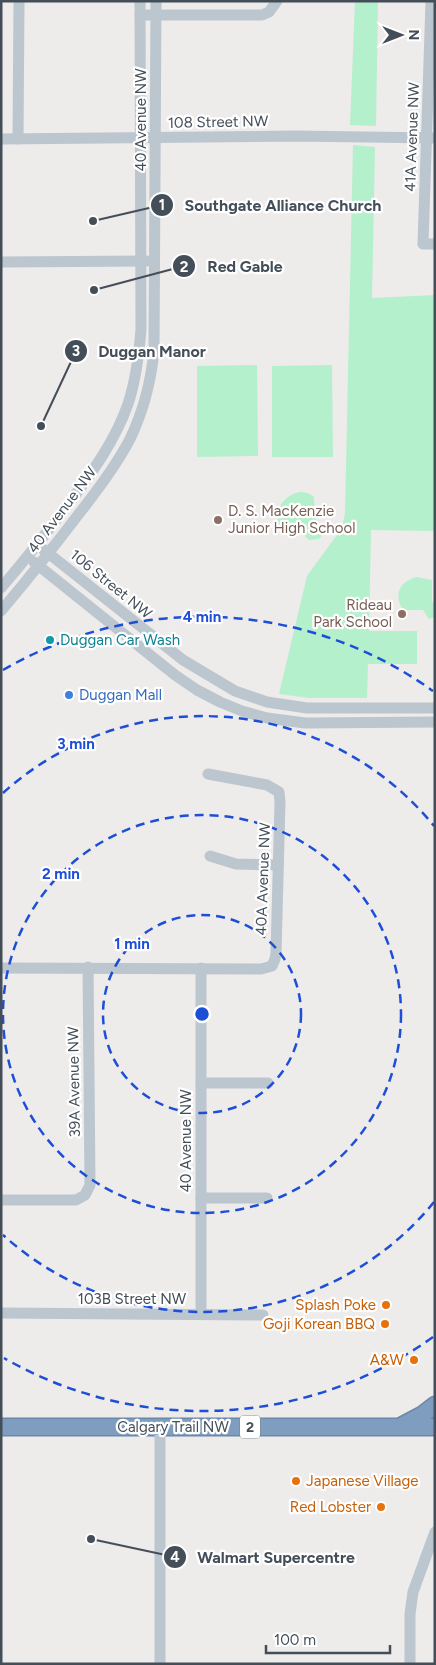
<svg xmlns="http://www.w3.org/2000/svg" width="436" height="1665" viewBox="0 0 436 1665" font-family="Figtree,sans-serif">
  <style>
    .green { fill: #b4f0cc }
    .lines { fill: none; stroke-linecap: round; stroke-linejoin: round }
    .highway-casing { stroke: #6a88aa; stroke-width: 19 }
    .minor { stroke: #bbc6cf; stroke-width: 11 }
    .highway { stroke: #7f9dbe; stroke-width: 16 }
    .ring { fill: none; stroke: #1d4ed8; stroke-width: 2.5; stroke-dasharray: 9 6 }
    .education-dot { fill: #8d6e63; stroke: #fff; stroke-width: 2 }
    .culture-dot { fill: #0f9aa8; stroke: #fff; stroke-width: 2 }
    .shop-dot { fill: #3f7fe0; stroke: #fff; stroke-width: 2 }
    .food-dot { fill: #e8710a; stroke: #fff; stroke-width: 2 }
    .labels { text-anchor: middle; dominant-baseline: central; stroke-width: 4.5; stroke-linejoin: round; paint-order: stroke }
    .shield { fill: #fff; stroke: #7b838b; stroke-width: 1 }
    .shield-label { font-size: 14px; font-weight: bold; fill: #434e59 }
    .street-label { font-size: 15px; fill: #434e59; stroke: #fff }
    .education-label { font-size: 15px; fill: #785e54; stroke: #fff; text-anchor: start }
    .culture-label { font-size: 15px; fill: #0d838f; stroke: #fff; text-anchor: start }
    .shop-label { font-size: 15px; fill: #366cbe; stroke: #fff; text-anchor: start }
    .food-label { font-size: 15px; fill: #c56008; stroke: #fff; text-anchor: end }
    .centre { fill: #1d4ed8; stroke: #fff; stroke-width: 2.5 }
    .ring-label { font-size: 15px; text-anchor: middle; font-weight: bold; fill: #1d4ed8; stroke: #fff; stroke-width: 4.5; stroke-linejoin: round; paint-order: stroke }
    .leader { fill: none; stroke: #434e59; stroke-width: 2 }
    .callout-dot { fill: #434e59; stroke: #fff; stroke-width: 2 }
    .mark-label { font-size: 15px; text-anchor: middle; font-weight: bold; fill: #fff }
    .callout-label { font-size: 16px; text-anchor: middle; font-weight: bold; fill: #434e59; stroke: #fff; stroke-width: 4.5; stroke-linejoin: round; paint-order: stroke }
  </style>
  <rect width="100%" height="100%" fill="#eeebeb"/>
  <g class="green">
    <polygon points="355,1 378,1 376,126 350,125"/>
    <polygon points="353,145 375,147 372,298 435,295 435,531 371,530 369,631 417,631 417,664 368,664 367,698 309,698 279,694 307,576 342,528 345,513"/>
    <polygon points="257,365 258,456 197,457 197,366"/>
    <polygon points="332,365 333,457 272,457 272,366"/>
    <path d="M301 492 308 493 314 497 315 518 323 526V534L319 539 309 540 301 532 281 531C271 515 282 494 301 492Z"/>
    <path d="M417 577 432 580V601L435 604V617L429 619 423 610H403C393 594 400 581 417 577Z"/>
  </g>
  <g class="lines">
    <g class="highway-casing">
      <g id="highway">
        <polyline points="403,1425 422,1415 435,1405"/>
        <polyline points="1,1427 435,1427"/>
      </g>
    </g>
    <g class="minor">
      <polyline points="431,1 423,244 435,244"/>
      <polyline points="140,15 262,15 269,12 277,1"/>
      <polyline points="1,139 294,136 435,138"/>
      <polyline points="18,139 19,1"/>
      <polyline points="1,262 147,261"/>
      <polyline points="43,549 183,660 235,691 267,702 307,708 435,708"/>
      <polyline points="34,562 175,675 197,690 220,702 242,711 267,718 305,723 435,722"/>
      <path d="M1 588C25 560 48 531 70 502 93 471 115 441 128 404 136 380 139 355 141 329L140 1"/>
      <path d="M1 611C28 579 53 548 78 515 97 491 116 466 130 439 143 412 151 381 154 351L156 1"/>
      <polyline points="210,856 236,864 278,865"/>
      <polyline points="1,968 261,969 272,966 275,959 276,953 280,802 279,792 267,785 208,774"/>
      <polyline points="201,968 201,1314"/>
      <polyline points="201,1083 268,1083"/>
      <polyline points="201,1198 267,1198"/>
      <polyline points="1,1200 76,1200 85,1195 90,1185 88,967"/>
      <polyline points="1,1313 263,1315"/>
      <polyline points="160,1427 160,1664"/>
      <polyline points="410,1664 410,1614 413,1592 435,1532"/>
    </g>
    <use href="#highway" class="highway"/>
  </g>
  <g class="ring">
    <circle cx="202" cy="1014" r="99"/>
    <circle cx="202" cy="1014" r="199"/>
    <path d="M434 1202A298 298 0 0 1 3 1235M3 793A298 298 0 0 1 434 826"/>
    <path d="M433 1337A397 397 0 0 1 4 1358M3 670A397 397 0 0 1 433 691"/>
  </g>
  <g class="education-dot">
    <circle cx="218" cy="520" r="5"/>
    <circle cx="402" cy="614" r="5"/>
  </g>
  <circle class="culture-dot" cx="50" cy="640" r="5"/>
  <circle class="shop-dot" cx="69" cy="695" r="5"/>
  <g class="food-dot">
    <circle cx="386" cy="1305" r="5"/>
    <circle cx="385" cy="1324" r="5"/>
    <circle cx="414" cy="1360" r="5"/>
    <circle cx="296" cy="1481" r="5"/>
    <circle cx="381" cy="1507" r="5"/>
  </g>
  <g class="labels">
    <rect class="shield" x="240" y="1415.5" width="20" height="23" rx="4"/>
    <g class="shield-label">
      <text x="250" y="1427">2</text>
    </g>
    <g class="street-label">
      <text transform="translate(141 120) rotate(-90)">40 Avenue NW</text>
      <text transform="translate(218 122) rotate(-1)">108 Street NW</text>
      <text transform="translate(412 137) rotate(-88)">41A Avenue NW</text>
      <text transform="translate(62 510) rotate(-53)">40 Avenue NW</text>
      <text transform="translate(111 584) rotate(39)">106 Street NW</text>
      <text transform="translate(263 879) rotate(-88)">40A Avenue NW</text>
      <text transform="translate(74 1082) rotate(-91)">39A Avenue NW</text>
      <text transform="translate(186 1141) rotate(-90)">40 Avenue NW</text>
      <text x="132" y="1299">103B Street NW</text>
      <text x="173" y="1427">Calgary Trail NW</text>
    </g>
    <g class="education-label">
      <text x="228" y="511">D. S. MacKenzie<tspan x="228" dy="17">Junior High School</tspan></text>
      <text x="392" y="605" text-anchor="end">Rideau<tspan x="392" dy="17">Park School</tspan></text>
    </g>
    <g class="culture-label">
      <text x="60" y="640">Duggan Car Wash</text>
    </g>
    <g class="shop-label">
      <text x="79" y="695">Duggan Mall</text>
    </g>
    <g class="food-label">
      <text x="376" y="1305">Splash Poke</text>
      <text x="375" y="1324">Goji Korean BBQ</text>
      <text x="404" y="1360">A&amp;W</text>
      <text x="306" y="1481" text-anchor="start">Japanese Village</text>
      <text x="371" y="1507">Red Lobster</text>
    </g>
  </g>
  <circle cx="202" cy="1014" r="8" class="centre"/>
  <g class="ring-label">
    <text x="202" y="622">4 min</text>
    <text x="76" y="749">3 min</text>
    <text x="61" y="879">2 min</text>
    <text x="132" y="949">1 min</text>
  </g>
  <path class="leader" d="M93 221L162 205M94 290L184 266M41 426L76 351M91 1539L175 1557"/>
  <g class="callout-dot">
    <circle cx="93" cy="221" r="5"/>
    <circle cx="94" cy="290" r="5"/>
    <circle cx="41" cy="426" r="5"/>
    <circle cx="91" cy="1539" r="5"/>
    <circle cx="162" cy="205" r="12"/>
    <circle cx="184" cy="266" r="12"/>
    <circle cx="76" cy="351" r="12"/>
    <circle cx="175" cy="1557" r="12"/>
  </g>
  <g class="mark-label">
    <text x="162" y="210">1</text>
    <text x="184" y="272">2</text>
    <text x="76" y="356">3</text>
    <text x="175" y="1562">4</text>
  </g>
  <g class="callout-label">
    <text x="283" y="211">Southgate Alliance Church</text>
    <text x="245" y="272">Red Gable</text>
    <text x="152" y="357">Duggan Manor</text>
    <text x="276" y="1563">Walmart Supercentre</text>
  </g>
  <rect width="436" height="1665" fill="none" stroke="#434e59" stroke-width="5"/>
  <g transform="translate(401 35) rotate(90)" stroke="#ffffff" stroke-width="4" paint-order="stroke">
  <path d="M0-4L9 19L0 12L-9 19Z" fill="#434e59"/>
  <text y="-8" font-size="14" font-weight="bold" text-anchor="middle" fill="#434e59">N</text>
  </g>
  <path d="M266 1645v8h124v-8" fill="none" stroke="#434e59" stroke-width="2.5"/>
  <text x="274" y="1645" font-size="15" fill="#434e59" stroke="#ffffff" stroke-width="4" paint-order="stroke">100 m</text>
</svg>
